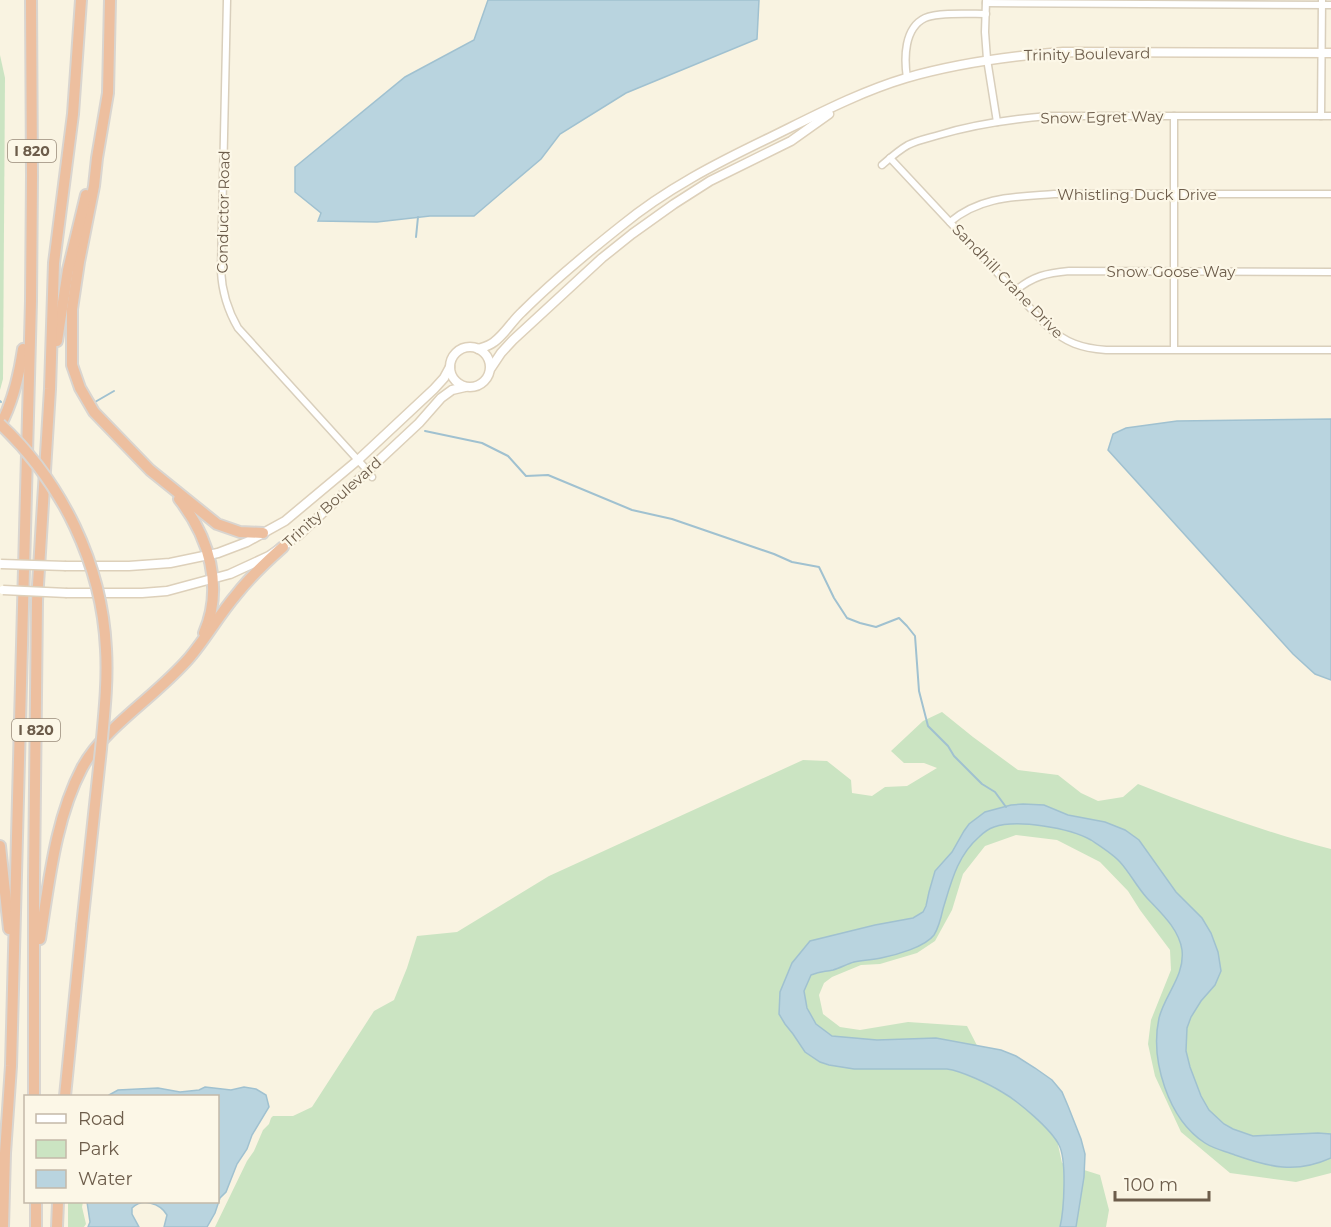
<svg xmlns="http://www.w3.org/2000/svg" width="1331" height="1227" viewBox="0 0 1331 1227" font-family="Montserrat,sans-serif">
  <style>
    .green { fill: #cbe4c2 }
    .water { fill: #b9d4df; stroke: #a0c1d0; stroke-width: 1.5 }
    .lines { fill: none; stroke-linecap: round; stroke-linejoin: round }
    .stream { stroke: #a0c1d0; stroke-width: 2 }
    .street-casing { stroke: #d9cfbc; stroke-width: 9 }
    .secondary-casing { stroke: #ddd0ba; stroke-width: 11 }
    .highway-casing { stroke: #d9d5d0; stroke-width: 14 }
    .street { stroke: #fff; stroke-width: 6 }
    .secondary { stroke: #fff; stroke-width: 8 }
    .highway { stroke: #edbf9f; stroke-width: 10 }
    .secondary-bridge-casing { stroke: #ddd0ba; stroke-width: 11; stroke-linecap: butt }
    .highway-bridge-casing { stroke: #d9d5d0; stroke-width: 14; stroke-linecap: butt }
    .secondary-bridge { stroke: #fff; stroke-width: 8 }
    .highway-bridge { stroke: #edbf9f; stroke-width: 10 }
    .labels { text-anchor: middle; dominant-baseline: central; stroke-width: 4.5; stroke-linejoin: round; paint-order: stroke }
    .shield { fill: #fcf7e7; stroke: #988b7a; stroke-width: 1.5 }
    .shield-label { font-size: 14px; font-weight: bold; fill: #6d5d4b }
    .street-label { font-size: 15px; fill: #6d5d4b; stroke: #fcf7e7 }
  </style>
  <rect width="100%" height="100%" fill="#f9f3e1"/>
  <g class="green">
    <polygon points="0,55 5,78 3,379 0,390"/>
    <path d="M942 712 973 737 1018 770 1058 775 1081 793 1098 801 1123 797 1138 784C1201 809 1265 832 1331 849V1173L1296 1182 1230 1173 1181 1132 1155 1076 1148 1044 1151 1020 1171 970 1170 950 1140 910 1128 891 1100 862 1057 840 1016 835 985 846 963 874 952 910 935 941 917 953 880 964 861 965 832 977 824 983 819 995 823 1014 840 1027 860 1030 908 1022 967 1026 986 1063 1054 1126 1062 1163 1100 1175 1109 1210 1106 1227H215L247 1161 254 1151 263 1130 269 1124 271 1118 273 1116H293L312 1107 374 1011 394 1000 407 968 417 936 457 932 549 876 803 760 827 761 851 780 852 793 872 796 885 787 907 786 937 768 924 763H904L891 751 923 721Z"/>
    <polygon points="68,1202 83,1202 82,1207 86,1224 84,1227 68,1227"/>
  </g>
  <g class="water">
    <polygon points="488,0 759,0 757,39 626,93 560,134 541,159 474,216 430,216 377,222 318,221 321,213 295,192 295,167 405,77 474,40"/>
    <polygon points="1331,419 1331,680 1315,674 1293,654 1108,450 1113,434 1126,428 1177,421"/>
    <path d="M1023 804 1044 805 1068 815 1105 822 1125 830 1139 840 1176 892 1202 918 1211 933 1218 952 1221 971 1215 985 1201 1001 1191 1017 1187 1028 1186 1051 1190 1067 1201 1096 1209 1110 1224 1124 1233 1129 1253 1136 1318 1133 1331 1134V1158C1296 1174 1269 1167 1235 1155 1225 1151 1214 1149 1205 1143 1168 1119 1150 1060 1159 1018 1165 994 1185 976 1182 950 1179 929 1161 913 1147 898 1137 887 1130 873 1120 862 1113 854 1100 846 1091 840 1070 828 1017 819 994 827 988 829 983 833 979 837 957 856 951 883 943 909 941 918 939 927 934 935 925 947 896 955 881 958 872 960 863 960 854 962 847 964 840 968 833 970 824 972 821 971 811 975L804 991 807 1008 816 1024 832 1036 877 1040 936 1038 1001 1050 1016 1056 1035 1068 1052 1080 1062 1092 1068 1106 1081 1139 1085 1154 1084 1177 1076 1227H1060C1064 1210 1067 1160 1059 1145 1051 1129 1018 1101 1002 1092 989 1084 962 1071 947 1069H854L829 1065 820 1062 805 1052 793 1034 785 1024 779 1014 780 992 792 963 810 941 875 925 913 918 923 912 926 906 929 892 935 871 952 852 964 831 969 824 985 812 1011 805Z"/>
    <path d="M205 1087 231 1090 244 1087 256 1089 266 1095 269 1107 252 1135 247 1149 237 1164 226 1192 220 1198 215 1213 207 1227H164L167 1215C160 1203 142 1198 132 1208V1214L139 1227H88L90 1222 87 1202H218V1096H109V1095L118 1090 158 1088 180 1092 199 1090Z"/>
  </g>
  <g class="lines">
    <g class="stream">
      <polyline points="416,237 418,217"/>
      <polyline points="0,401 1,402"/>
      <polyline points="95,402 114,391"/>
      <polyline points="425,431 482,443 508,456 526,476 548,475 632,510 672,519 774,554 792,562 819,567 834,598 847,618 860,623 876,627 899,618 907,626 915,636 919,691 928,726 948,746 954,756 982,784 995,792 1006,807"/>
    </g>
    <g class="street-casing">
      <g id="street">
        <path d="M227 0 221 271C222 292 227 309 238 328L367 470 372 477"/>
        <polyline points="986,1 985,32 987,59 997,122"/>
        <polyline points="986,3 1331,5"/>
        <path d="M907 78C904 58 904 28 925 18 938 12 970 14 986 14"/>
        <polyline points="1321,116 1322,0"/>
        <path d="M890 158 1047 326C1066 343 1081 348 1106 350H1331"/>
        <path d="M882 165C890 158 899 150 908 145 918 140 929 138 939 135 975 124 1012 119 1049 116H1331"/>
        <path d="M950 222C981 196 1016 197 1054 194H1331"/>
        <path d="M1015 291C1033 276 1047 273 1069 271L1331 272"/>
        <polyline points="1174,349 1174,116"/>
      </g>
    </g>
    <g class="secondary-casing">
      <g id="secondary">
        <circle cx="470" cy="367" r="20"/>
        <path d="M478 349C484 347 489 346 494 342 505 334 512 321 522 312 553 281 587 253 621 226 666 189 717 163 769 138 814 116 859 92 906 78 958 63 1010 56 1063 52L1331 53"/>
        <polyline points="491,368 501,353 513,340 602,258 632,234 674,204 710,181 791,141 829,114"/>
        <polyline points="66,566 129,566 170,563 218,553 247,542 285,521 358,460 434,389 444,378 450,367"/>
        <polyline points="67,593 142,593 167,591 230,574 269,556 299,535 419,423 441,398 452,390 465,387"/>
      </g>
    </g>
    <g class="highway-casing">
      <g id="highway">
        <polyline points="110,0 108,93 97,158 94,186 79,262 72,309 72,365 80,388 94,412 150,470 217,524 240,532 263,533"/>
        <polyline points="57,341 68,270 86,195"/>
        <path d="M0 426C13 402 19 376 23 349"/>
        <path d="M179 499C209 537 224 587 204 633"/>
        <polyline points="0,846 9,929"/>
        <path d="M40 939C49 883 55 819 82 768 89 755 100 742 110 732 136 706 166 685 190 657 206 638 219 615 236 595 250 577 266 562 283 547"/>
        <polyline points="34,1096 34,880 37,601 50,389 54,263 73,114 81,0"/>
        <polyline points="65,1096 82,926"/>
        <polyline points="36,1202 36,1227"/>
        <polyline points="3,1227 5,1153 11,1066 31,301 32,176 31,0"/>
        <polyline points="57,1227 58,1202"/>
      </g>
    </g>
    <use href="#street" class="street"/>
    <use href="#secondary" class="secondary"/>
    <use href="#highway" class="highway"/>
    <g class="secondary-bridge-casing">
      <g id="secondary-bridge">
        <polyline points="1,564 66,566"/>
        <polyline points="3,590 67,593"/>
      </g>
    </g>
    <g class="highway-bridge-casing">
      <path id="highway-bridge" d="M0 424C62 482 102 564 106 649 108 682 104 716 101 749 95 808 88 867 82 926"/>
    </g>
    <use href="#secondary-bridge" class="secondary-bridge"/>
    <use href="#highway-bridge" class="highway-bridge"/>
  </g>
  <g class="labels">
    <g class="shield">
      <rect x="8" y="140" width="48" height="22" rx="4.5"/>
      <rect x="12" y="719" width="48" height="22" rx="4.5"/>
    </g>
    <g class="shield-label">
      <text x="32" y="151">I 820</text>
      <text x="36" y="730">I 820</text>
    </g>
    <g class="street-label">
      <text transform="translate(1087 54) rotate(-1)">Trinity Boulevard</text>
      <text transform="translate(1102 117) rotate(-1)">Snow Egret Way</text>
      <text x="1137" y="194">Whistling Duck Drive</text>
      <text transform="translate(223 212) rotate(-89)">Conductor Road</text>
      <text x="1171" y="271">Snow Goose Way</text>
      <text transform="translate(1008 281) rotate(46)">Sandhill Crane Drive</text>
      <text transform="translate(332 502) rotate(-42)">Trinity Boulevard</text>
    </g>
  </g>
  <rect x="24" y="1095" width="195" height="108" fill="#fcf7e7" stroke="#c3b9a9" stroke-width="1.5"/>
  <rect x="36" y="1114" width="30" height="9" fill="#ffffff" stroke="#c3b9a9" stroke-width="1.5"/>
  <text x="78" y="1125" font-size="18" fill="#6d5d4b">Road</text>
  <rect x="36" y="1140" width="30" height="18" fill="#cbe4c2" stroke="#c3b9a9" stroke-width="1.5"/>
  <text x="78" y="1155" font-size="18" fill="#6d5d4b">Park</text>
  <rect x="36" y="1170" width="30" height="18" fill="#b9d4df" stroke="#c3b9a9" stroke-width="1.5"/>
  <text x="78" y="1185" font-size="18" fill="#6d5d4b">Water</text>
  <path d="M1115 1191v9h94v-9" fill="none" stroke="#6d5d4b" stroke-width="3"/>
  <text x="1124" y="1191" font-size="18" fill="#6d5d4b" stroke="#fcf7e7" stroke-width="4.5" paint-order="stroke">100 m</text>
</svg>
